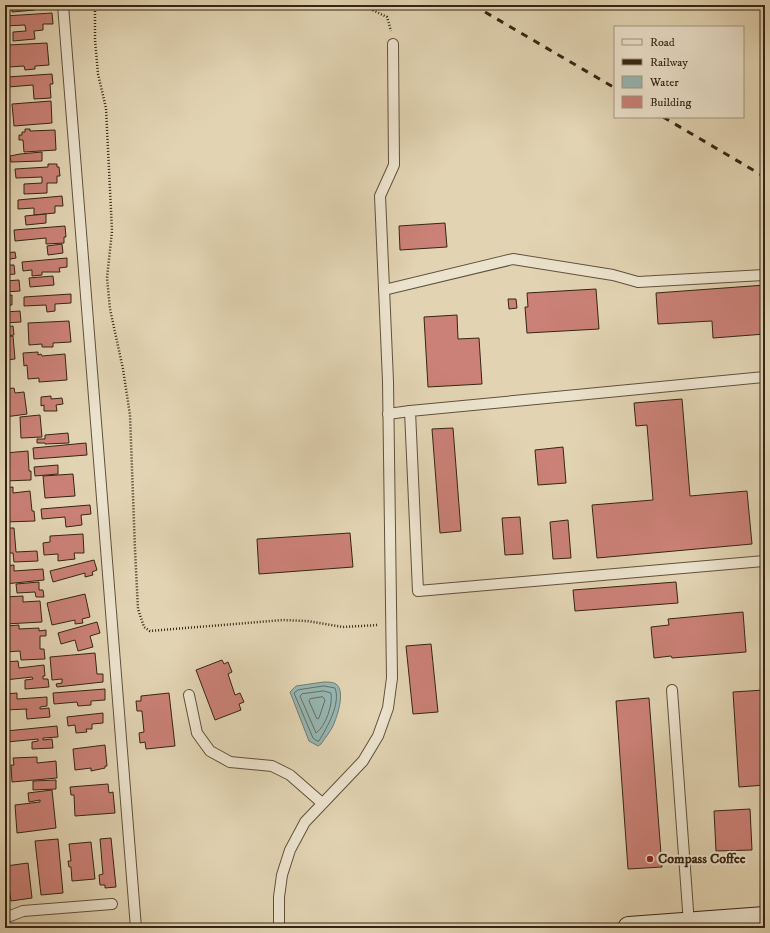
<svg xmlns="http://www.w3.org/2000/svg" width="770" height="933" viewBox="0 0 770 933" font-family="'IM FELL DW Pica',serif">
  <style>
    .water { fill: #96b7b3; stroke: #6f7d73 }
    .lines { fill: none; stroke-linecap: round; stroke-linejoin: round }
    .shore { stroke: #666e63; stroke-width: 1 }
    .building { fill: #cb8177; stroke: #352513 }
    .lane-casing { stroke: #60513b; stroke-width: 12 }
    .secondary-casing { stroke: #352513; stroke-width: 24 }
    .path { stroke: #352513; stroke-width: 2.5; stroke-dasharray: 1 2; stroke-linecap: butt }
    .lane { stroke: #ece3ce; stroke-width: 10 }
    .secondary { stroke: #ece3ce; stroke-width: 22 }
    .rail { stroke: #352513; stroke-width: 3; stroke-dasharray: 7 7; stroke-linecap: butt }
    .poi-dot { fill: #8f2418; stroke: #ece3ce; stroke-width: 1.5 }
    .labels { text-anchor: middle; dominant-baseline: central; stroke-width: 4; stroke-linejoin: round; paint-order: stroke }
    .poi-label { font-size: 14px; font-weight: bold; fill: #352513; stroke: #ece3ce; text-anchor: start }
  </style>
  <rect width="100%" height="100%" fill="#e2d4b3"/>
  <filter id="stains"><feTurbulence type="fractalNoise" baseFrequency=".005" numOctaves="4"/><feColorMatrix values="0 0 0 0 .2 0 0 0 0 .09 0 0 0 0 .02 0 0 0 .5 -.17"/></filter>
  <radialGradient id="worn" r=".72"><stop offset=".6" stop-color="#630" stop-opacity="0"/><stop offset="1" stop-color="#630" stop-opacity=".3"/></radialGradient>
  <path class="water" d="M324 682C328 682 333 682 336 684 346 691 337 717 333 726 330 732 325 738 321 744L318 746 309 741 290 692 296 686Z"/>
  <g class="lines">
    <g class="shore">
      <path d="M324 686 335 688C341 704 327 727 319 741H317L313 738 294 693 298 690Z"/>
      <path d="M324 691 331 693C333 704 326 726 316 733L300 696 302 694Z"/>
      <polygon points="323,697 325,700 319,718 317,719 309,701 310,699"/>
    </g>
  </g>
  <g class="building">
    <polygon points="12,5 35,5 35,10 12,12"/>
    <polygon points="52,13 53,24 43,24 43,30 34,31 35,39 13,41 13,32 26,31 25,25 5,26 5,16"/>
    <polygon points="47,43 49,65 35,66 35,69 25,70 24,66 9,67 8,45"/>
    <polygon points="52,74 53,84 50,84 51,98 34,99 33,85 8,87 7,77"/>
    <polygon points="51,101 52,123 14,126 12,104"/>
    <polygon points="25,129 30,129 30,131 55,130 56,150 24,152 23,140 19,140 19,135 22,135 22,132 25,132"/>
    <polygon points="42,152 42,161 11,162 10,156 20,154"/>
    <polygon points="48,164 57,164 57,167 59,167 60,176 57,176 57,183 47,183 47,193 24,194 24,184 42,183 42,177 16,178 15,169 48,167"/>
    <polygon points="62,196 63,206 55,206 55,213 34,215 34,208 18,209 18,200"/>
    <polygon points="46,214 46,223 26,225 25,216"/>
    <polygon points="5,217 8,217 9,239 5,240"/>
    <polygon points="445,223 447,247 400,250 399,226"/>
    <polygon points="65,226 66,237 64,237 64,243 46,244 46,238 15,241 14,230"/>
    <polygon points="62,244 63,253 48,255 47,246"/>
    <polygon points="15,252 16,258 5,260 5,253"/>
    <polygon points="67,258 67,267 59,268 60,272 42,272 42,275 32,276 32,270 23,271 22,262"/>
    <polygon points="5,265 14,265 15,274 5,275"/>
    <polygon points="53,276 54,285 30,287 29,278"/>
    <polygon points="19,280 20,291 5,292 5,281"/>
    <polygon points="765,285 765,334 713,338 712,321 658,324 656,293"/>
    <polygon points="596,289 599,329 527,333 525,307 528,307 527,293"/>
    <polygon points="71,294 71,303 55,304 55,311 47,312 46,305 24,306 24,297"/>
    <polygon points="12,295 12,305 5,305 5,296"/>
    <polygon points="508,299 516,299 517,308 509,309"/>
    <polygon points="20,311 21,322 5,323 5,312"/>
    <polygon points="457,315 458,339 479,338 482,384 428,387 424,317"/>
    <polygon points="69,321 71,342 53,343 53,347 42,347 42,344 29,345 28,323"/>
    <polygon points="13,326 14,335 5,336 5,327"/>
    <polygon points="13,336 15,359 5,360 5,337"/>
    <polygon points="38,352 38,355 41,354 42,356 65,354 67,380 39,382 39,378 28,379 27,365 24,366 23,353"/>
    <polygon points="14,388 15,393 24,392 27,414 5,417 5,389"/>
    <polygon points="51,396 51,399 62,398 63,404 56,405 57,411 44,411 44,405 41,406 41,397"/>
    <polygon points="682,399 690,496 747,491 752,544 597,558 592,505 653,500 647,425 636,426 634,403"/>
    <polygon points="40,415 42,437 21,438 20,417"/>
    <polygon points="453,428 461,531 440,533 432,429"/>
    <polygon points="68,433 69,443 45,444 45,443 37,443 37,439 45,439 45,435"/>
    <polygon points="86,443 87,455 34,459 33,448"/>
    <polygon points="563,447 566,483 538,485 535,450"/>
    <polygon points="28,451 29,471 31,471 31,480 5,481 5,453"/>
    <polygon points="58,465 58,474 35,476 34,467"/>
    <polygon points="73,474 75,496 45,498 43,476"/>
    <polygon points="13,487 13,493 30,491 32,511 34,511 35,521 5,522 5,488"/>
    <polygon points="90,505 91,514 81,515 82,525 66,527 65,517 42,519 41,509"/>
    <polygon points="520,517 523,554 505,555 502,518"/>
    <polygon points="568,520 571,558 553,559 550,522"/>
    <polygon points="5,528 14,528 16,552 37,551 38,561 14,562 13,553 5,553"/>
    <polygon points="350,533 353,567 259,574 257,539"/>
    <polygon points="83,534 84,553 74,553 75,559 58,561 58,554 44,555 43,543 50,542 50,536"/>
    <polygon points="94,560 97,570 92,572 93,575 85,577 85,573 53,582 50,571"/>
    <polygon points="14,565 14,571 43,569 44,580 5,584 5,566"/>
    <polygon points="39,582 39,590 43,590 44,597 36,597 35,592 17,593 16,584"/>
    <polygon points="676,582 678,603 575,611 573,590"/>
    <polygon points="85,594 90,617 82,619 83,623 75,624 75,620 52,625 47,603"/>
    <polygon points="23,596 23,602 40,601 42,622 5,624 5,597"/>
    <polygon points="743,612 746,652 672,658 671,656 654,658 651,627 669,625 668,619"/>
    <polygon points="97,622 100,633 90,636 93,647 78,651 75,640 61,644 58,633"/>
    <polygon points="19,625 19,629 39,628 39,631 46,630 46,636 40,636 40,649 44,649 45,659 21,660 20,651 5,652 5,631 8,631 7,626"/>
    <polygon points="431,644 438,712 413,714 406,646"/>
    <polygon points="95,653 97,674 103,674 103,682 57,687 56,684 62,683 62,679 52,680 50,657"/>
    <polygon points="222,660 224,664 228,662 232,672 228,674 235,695 240,693 244,702 239,704 241,710 215,720 196,670"/>
    <polygon points="18,661 19,668 44,665 45,676 43,676 43,679 48,679 49,687 25,689 25,680 33,679 32,677 5,680 5,662"/>
    <polygon points="105,689 105,700 91,701 91,705 78,706 77,702 54,704 53,693"/>
    <polygon points="764,690 765,785 739,787 733,692"/>
    <polygon points="17,693 17,699 47,697 47,706 40,707 40,709 49,708 50,717 27,719 26,710 27,710 27,709 5,710 5,694"/>
    <polygon points="169,693 175,746 146,749 145,742 140,743 139,733 144,732 142,711 137,711 136,701 141,701 141,696"/>
    <polygon points="649,698 662,867 628,869 616,701"/>
    <polygon points="103,713 103,723 92,724 92,729 86,729 87,732 76,733 75,725 68,726 67,717"/>
    <polygon points="57,726 58,737 43,738 43,740 52,739 53,748 32,749 32,742 38,741 38,739 7,742 6,731"/>
    <polygon points="105,745 107,766 105,766 105,768 91,771 91,768 75,770 73,749"/>
    <polygon points="37,757 37,763 56,761 57,778 12,782 11,765 14,765 13,758"/>
    <polygon points="56,780 56,789 33,790 33,781"/>
    <polygon points="108,784 109,793 113,792 115,813 75,816 74,795 71,795 70,787"/>
    <polygon points="52,790 56,828 17,833 15,805 40,802 40,800 29,802 28,793"/>
    <polygon points="750,809 752,850 716,851 714,811"/>
    <polygon points="111,838 116,887 105,888 105,885 100,885 99,875 103,874 100,839"/>
    <polygon points="58,839 63,893 41,895 35,841"/>
    <polygon points="91,842 95,879 72,881 71,867 69,867 68,861 71,861 69,844"/>
    <polygon points="28,863 32,898 11,901 6,866"/>
  </g>
  <g class="lines">
    <g class="lane-casing">
      <g id="lane">
        <polyline points="63,5 136,928"/>
        <polyline points="384,290 513,259 613,275 638,282 765,275"/>
        <polyline points="765,377 410,411 418,591 765,561"/>
        <polyline points="388,414 410,411"/>
        <polyline points="672,690 689,924"/>
        <polyline points="189,695 197,733 210,751 230,762 272,766 290,775 322,803"/>
        <polyline points="5,918 23,911 112,904"/>
        <polyline points="279,928 279,897 282,875 290,850 305,822 363,761 378,736 388,708 392,678 388,381 380,196 394,165 393,44"/>
      </g>
    </g>
    <g class="secondary-casing">
      <polyline id="secondary" points="629,928 765,918"/>
    </g>
    <g class="path">
      <polyline points="95,5 95,40 98,74 106,108 112,231 107,278 110,309 123,369 130,415 135,550 138,609 144,627 150,631 283,620 307,621 343,627 378,625"/>
      <polyline points="362,5 387,17 391,31"/>
    </g>
    <use href="#lane" class="lane"/>
    <use href="#secondary" class="secondary"/>
    <g class="rail">
      <polyline points="473,5 615,88"/>
      <polyline points="663,117 765,177"/>
    </g>
  </g>
  <circle class="poi-dot" cx="650" cy="859" r="4"/>
  <g class="labels">
    <g class="poi-label">
      <text x="658" y="859">Compass Coffee</text>
    </g>
  </g>
  <rect width="770" height="933" fill="none" stroke="#e2d4b3" stroke-width="20"/>
  <rect x="6" y="6" width="758" height="921" fill="none" stroke="#352513" stroke-width="2"/>
  <rect x="10" y="10" width="750" height="913" fill="none" stroke="#352513"/>
  <rect x="614" y="26" width="130" height="92" fill="#ece3ce" stroke="#a39783"/>
  <rect x="622" y="39" width="20" height="6" fill="#ece3ce" stroke="#a39783"/>
  <text x="650" y="46" font-size="12" fill="#352513">Road</text>
  <rect x="622" y="59" width="20" height="6" fill="#352513" stroke="#a39783"/>
  <text x="650" y="66" font-size="12" fill="#352513">Railway</text>
  <rect x="622" y="76" width="20" height="12" fill="#96b7b3" stroke="#a39783"/>
  <text x="650" y="86" font-size="12" fill="#352513">Water</text>
  <rect x="622" y="96" width="20" height="12" fill="#cb8177" stroke="#a39783"/>
  <text x="650" y="106" font-size="12" fill="#352513">Building</text>
  <rect width="100%" height="100%" filter="url(#stains)"/>
  <rect width="100%" height="100%" fill="url(#worn)"/>
</svg>
